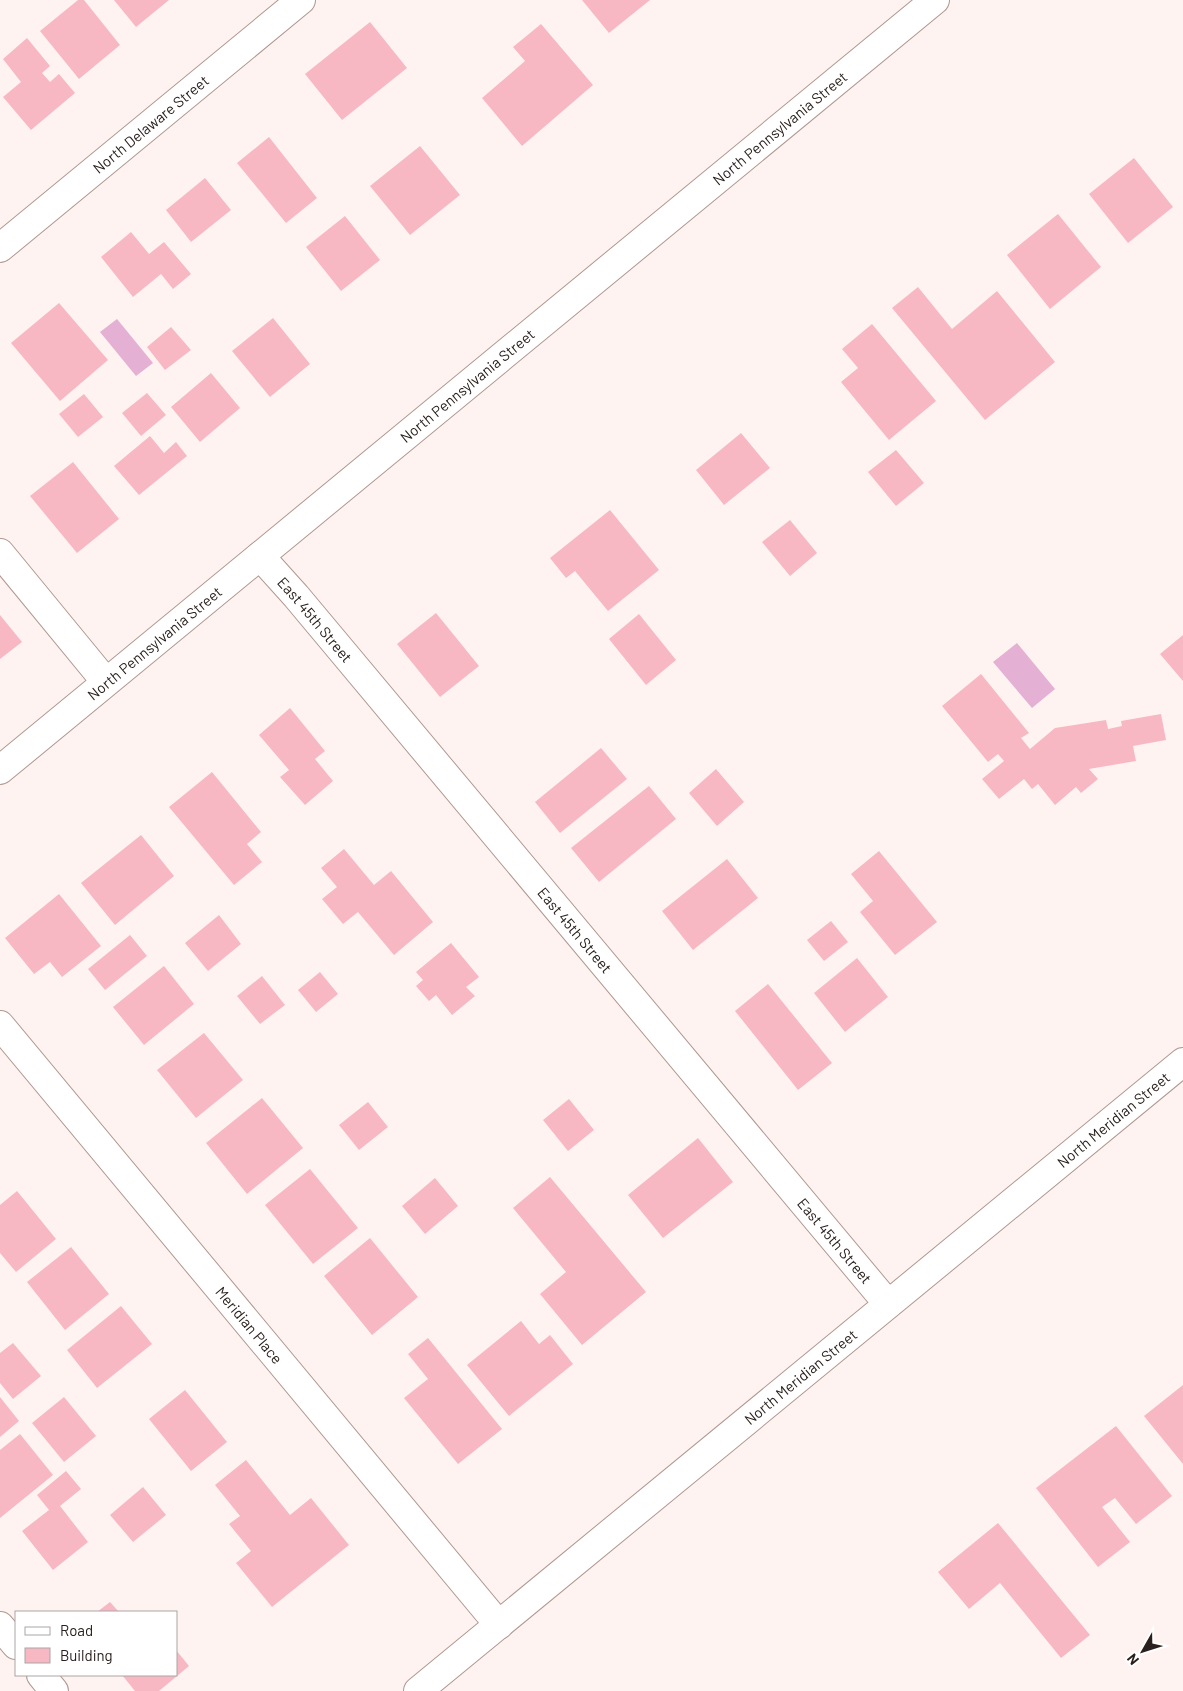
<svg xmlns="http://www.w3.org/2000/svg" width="1183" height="1691" viewBox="0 0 1183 1691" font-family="Barlow,sans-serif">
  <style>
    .water { fill: #e4b0d3 }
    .building { fill: #f8b8c3 }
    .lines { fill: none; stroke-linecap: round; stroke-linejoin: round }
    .minor-casing { stroke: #b19891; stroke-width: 30 }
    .secondary-casing { stroke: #b19891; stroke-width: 30 }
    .primary-casing { stroke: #b19891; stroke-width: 30 }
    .minor { stroke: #fff; stroke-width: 28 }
    .secondary { stroke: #fff; stroke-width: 28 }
    .primary { stroke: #fff; stroke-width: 28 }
    .labels { text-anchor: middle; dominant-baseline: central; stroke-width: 4.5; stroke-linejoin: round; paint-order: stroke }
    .street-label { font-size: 15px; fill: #29201d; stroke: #fff }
  </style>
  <rect width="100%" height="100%" fill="#fef3f0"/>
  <g class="water">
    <polygon points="117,319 153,363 136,376 100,332"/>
    <polygon points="1017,643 1055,689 1032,708 993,662"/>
  </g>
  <g class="building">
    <polygon points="78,0 84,0 120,45 79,79 40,31"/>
    <polygon points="114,0 169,0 136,27"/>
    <polygon points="582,0 650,0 609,33"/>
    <polygon points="370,22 407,68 342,120 305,74"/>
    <polygon points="541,24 593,85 522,146 482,98 525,61 513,47"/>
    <polygon points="27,38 50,66 42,73 50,82 59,74 75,93 31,130 3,97 21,82 3,59"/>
    <polygon points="269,137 317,198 286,223 237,163"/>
    <polygon points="420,146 460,195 410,235 370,186"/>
    <polygon points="1134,158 1173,207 1128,243 1089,194"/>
    <polygon points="205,178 231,210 191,242 166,210"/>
    <polygon points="1058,214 1101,267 1050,309 1007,255"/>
    <polygon points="345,216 380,260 341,291 306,247"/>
    <polygon points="131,232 149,254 164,242 191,274 173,289 161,274 133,297 101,257"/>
    <polygon points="918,287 952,329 997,291 1055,362 985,420 892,308"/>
    <polygon points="59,303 108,360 60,401 11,343"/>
    <polygon points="273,318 310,364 270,397 232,351"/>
    <polygon points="872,324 936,401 889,440 841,382 858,368 842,349"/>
    <polygon points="171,327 191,350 165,370 147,347"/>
    <polygon points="211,373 240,408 200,442 171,407"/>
    <polygon points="147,393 166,415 141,436 122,413"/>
    <polygon points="84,394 103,417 78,437 59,414"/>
    <polygon points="741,433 770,468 724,505 696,470"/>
    <polygon points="150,436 164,453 176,442 187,456 139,495 114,466"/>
    <polygon points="896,450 924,483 896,506 868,472"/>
    <polygon points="73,462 119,519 77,553 30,496"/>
    <polygon points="610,510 659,570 608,611 575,571 566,578 550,558"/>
    <polygon points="790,520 817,553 790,576 762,542"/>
    <polygon points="436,613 479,666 440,697 397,644"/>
    <polygon points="639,614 676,660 646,685 609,639"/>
    <polygon points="0,615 22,642 0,659"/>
    <polygon points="1183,635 1183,681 1160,654"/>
    <polygon points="981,674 1029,733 1021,738 1030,749 1055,728 1106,720 1108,729 1122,726 1121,721 1161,714 1166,740 1133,746 1136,761 1089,769 1098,779 1081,793 1076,787 1055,805 1038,784 1032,789 1024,779 999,799 982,779 1004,761 998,754 988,762 942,706"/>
    <polygon points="290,708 325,751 315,759 333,781 305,805 280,777 289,770 259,735"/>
    <polygon points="601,748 627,779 560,833 535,802"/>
    <polygon points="716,769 744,802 717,826 689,793"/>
    <polygon points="212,772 261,832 247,844 262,862 234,885 169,807"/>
    <polygon points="649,786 676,819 599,882 571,848"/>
    <polygon points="141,835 174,876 115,925 81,883"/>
    <polygon points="344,849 374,885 391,871 433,922 394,955 358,912 343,924 322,899 337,887 321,868"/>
    <polygon points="879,851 937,922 895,955 860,912 873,901 851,874"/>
    <polygon points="727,859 758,898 693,950 662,911"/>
    <polygon points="59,894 101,946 62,977 50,962 34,974 5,938"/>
    <polygon points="219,915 241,944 208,971 185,943"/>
    <polygon points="831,921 848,942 824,961 807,940"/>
    <polygon points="130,935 147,956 105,990 88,969"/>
    <polygon points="451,943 479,977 466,987 475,996 452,1015 436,995 429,1001 416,986 423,980 416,972"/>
    <polygon points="857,958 888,997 845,1032 814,993"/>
    <polygon points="164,966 194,1004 144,1045 113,1007"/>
    <polygon points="320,972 338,994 316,1012 298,990"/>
    <polygon points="262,976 285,1005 260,1024 237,996"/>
    <polygon points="768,984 832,1063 798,1090 735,1011"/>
    <polygon points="204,1033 243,1080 196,1118 157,1070"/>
    <polygon points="262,1098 303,1148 247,1194 206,1143"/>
    <polygon points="569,1099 594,1130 568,1151 543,1120"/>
    <polygon points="368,1102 388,1127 359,1150 339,1125"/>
    <polygon points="698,1138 733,1182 663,1238 628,1195"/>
    <polygon points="310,1169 358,1228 313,1264 265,1205"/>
    <polygon points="550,1177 646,1292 582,1345 540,1294 566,1272 513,1208"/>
    <polygon points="435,1178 458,1206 425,1234 402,1206"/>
    <polygon points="17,1191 56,1239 16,1272 0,1253 0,1205"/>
    <polygon points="370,1238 418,1297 372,1335 324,1276"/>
    <polygon points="71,1247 109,1294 65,1330 27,1282"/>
    <polygon points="121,1306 152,1344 97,1388 67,1350"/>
    <polygon points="521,1321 539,1344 550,1335 573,1364 509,1416 467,1365"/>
    <polygon points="428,1338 502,1429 458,1464 404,1398 428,1379 408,1354"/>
    <polygon points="13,1343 41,1376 13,1399 0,1383 0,1353"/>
    <polygon points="1183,1385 1183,1464 1144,1416"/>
    <polygon points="185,1390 227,1442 191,1471 149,1419"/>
    <polygon points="0,1397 19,1421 0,1437"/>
    <polygon points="64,1397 96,1436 64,1462 32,1423"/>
    <polygon points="1116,1426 1172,1496 1136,1524 1115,1498 1102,1507 1130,1542 1098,1567 1036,1488"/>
    <polygon points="20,1434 53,1475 0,1518 0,1450"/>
    <polygon points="246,1460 290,1515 311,1498 349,1545 272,1607 236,1563 251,1551 229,1524 240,1516 215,1485"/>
    <polygon points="66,1471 81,1489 60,1506 88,1542 53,1570 22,1531 49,1510 37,1495"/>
    <polygon points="143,1487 166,1515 133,1542 110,1515"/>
    <polygon points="998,1523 1090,1635 1061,1658 1000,1583 969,1609 938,1572"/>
    <polygon points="110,1602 119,1612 97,1612"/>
    <polygon points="176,1650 189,1666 159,1691 135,1691 122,1675 176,1675"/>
  </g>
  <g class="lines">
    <g class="minor-casing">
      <g id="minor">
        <path id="s1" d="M0 248 301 0"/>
        <polyline points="0,553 106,682"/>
        <path id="s2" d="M260 556 296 596 888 1304"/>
        <path id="s3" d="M0 770 935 0"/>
        <path id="s4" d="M0 1025 499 1625"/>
      </g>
    </g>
    <g class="secondary-casing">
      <g id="secondary">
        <polyline points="0,1626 16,1645"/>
        <polyline points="41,1675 54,1691"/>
      </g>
    </g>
    <g class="primary-casing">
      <g id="primary">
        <path id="s5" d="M418 1691 1183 1062"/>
      </g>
    </g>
    <use href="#minor" class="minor"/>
    <use href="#secondary" class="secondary"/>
    <use href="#primary" class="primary"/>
  </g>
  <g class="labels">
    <g class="street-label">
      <text stroke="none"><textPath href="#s1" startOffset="195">North Delaware Street</textPath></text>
      <text stroke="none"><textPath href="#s3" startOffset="1010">North Pennsylvania Street</textPath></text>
      <text stroke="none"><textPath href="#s3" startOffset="605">North Pennsylvania Street</textPath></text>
      <text stroke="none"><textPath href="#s2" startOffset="84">East 45th Street</textPath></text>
      <text stroke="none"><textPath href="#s3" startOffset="200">North Pennsylvania Street</textPath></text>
      <text stroke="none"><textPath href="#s2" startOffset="489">East 45th Street</textPath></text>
      <text stroke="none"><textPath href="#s5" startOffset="900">North Meridian Street</textPath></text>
      <text stroke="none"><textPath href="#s2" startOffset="894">East 45th Street</textPath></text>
      <text stroke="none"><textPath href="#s4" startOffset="390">Meridian Place</textPath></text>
      <text stroke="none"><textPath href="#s5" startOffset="495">North Meridian Street</textPath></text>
    </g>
  </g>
  <rect x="15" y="1611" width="162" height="65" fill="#ffffff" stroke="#a9a6a5"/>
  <rect x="25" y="1627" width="25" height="8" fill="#ffffff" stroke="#a9a6a5"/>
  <text x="60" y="1636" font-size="15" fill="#29201d">Road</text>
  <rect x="25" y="1648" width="25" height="15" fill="#f8b8c3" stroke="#a9a6a5"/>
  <text x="60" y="1661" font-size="15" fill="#29201d">Building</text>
  <g transform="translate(1143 1651) rotate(231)" stroke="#ffffff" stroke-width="4" paint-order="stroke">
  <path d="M0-4L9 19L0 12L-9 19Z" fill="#29201d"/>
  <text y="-8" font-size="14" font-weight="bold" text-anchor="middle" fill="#29201d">N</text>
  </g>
</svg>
